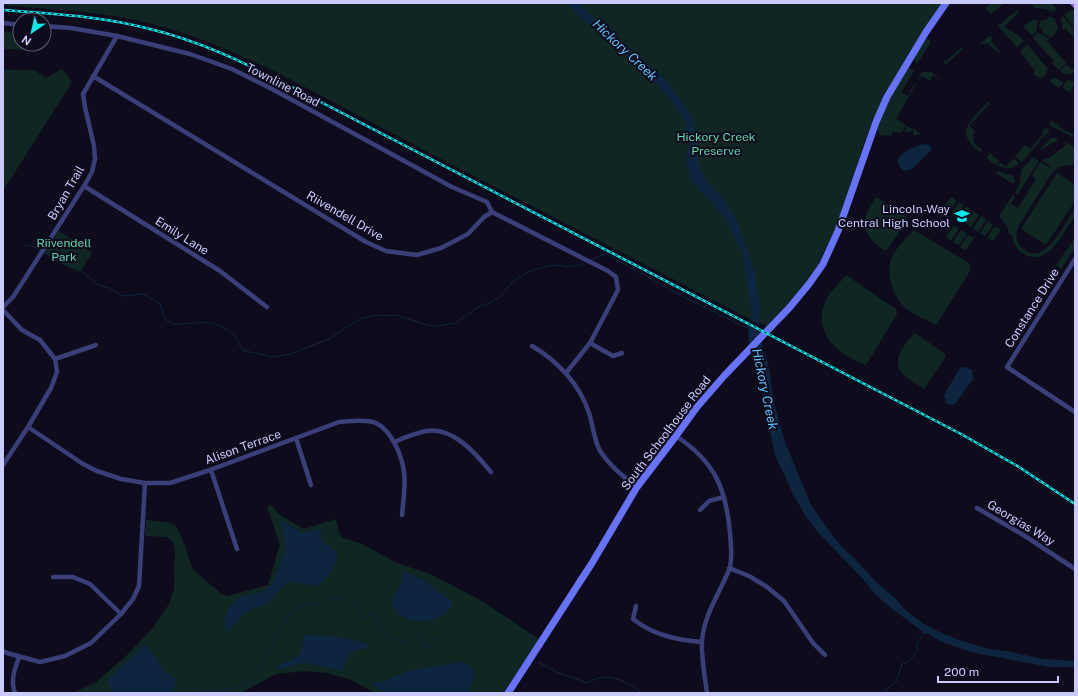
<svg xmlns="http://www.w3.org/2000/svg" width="1078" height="696" viewBox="0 0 1078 696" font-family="'Public Sans',sans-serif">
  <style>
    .green { fill: #102623 }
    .water { fill: #0e253f }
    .pier { fill: #0e0c1c }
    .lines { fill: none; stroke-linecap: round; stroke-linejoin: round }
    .stream { stroke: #0e253f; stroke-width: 1 }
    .street { stroke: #3a3e79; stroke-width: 4.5 }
    .secondary { stroke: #6772f7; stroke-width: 7 }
    .primary { stroke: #ab57f6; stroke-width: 7 }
    .rail-casing { stroke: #0ce7e7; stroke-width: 2.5 }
    .rail { stroke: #0e0c1c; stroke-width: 1; stroke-dasharray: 3; stroke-linecap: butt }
    .labels { text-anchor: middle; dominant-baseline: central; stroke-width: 4; stroke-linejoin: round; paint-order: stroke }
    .street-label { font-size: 12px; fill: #cbcafc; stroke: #0e0c1c }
    .park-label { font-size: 12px; fill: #5bd7ac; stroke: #0e0c1c }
    .poi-label { font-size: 12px; fill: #cbcafc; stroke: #0e0c1c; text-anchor: end }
    .water-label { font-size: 13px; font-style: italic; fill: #5ebff7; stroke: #0e0c1c }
  </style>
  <rect width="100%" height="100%" fill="#0e0c1c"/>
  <g class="green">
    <path d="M3 3H942L873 119 863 146 839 221 819 262 803 287 767 326 748 318 445 161 278 73C232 51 186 31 136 20 92 11 47 9 3 5Z"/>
    <polygon points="991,3 1001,3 1002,5 991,14 985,8"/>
    <polygon points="1034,3 1051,3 1057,9 1052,12 1046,9 1035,8 1032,5"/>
    <polygon points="1017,10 1019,12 1004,27 1018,35 1024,41 1017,47 998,26"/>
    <polygon points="1072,10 1075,10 1075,28 1064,15"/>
    <polygon points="1063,16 1075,30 1075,39 1066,29 1063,30 1061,19"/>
    <polygon points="1048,17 1051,17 1055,19 1058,30 1051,38 1043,33 1042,29 1039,27 1041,20 1047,20"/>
    <polygon points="1033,20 1038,20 1036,32 1032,36 1023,26"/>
    <polygon points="3,32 20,33 20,44 34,44 32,50 3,49"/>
    <polygon points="1037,33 1042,34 1049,39 1047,41 1066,63 1059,70 1052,63 1054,61 1033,38"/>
    <polygon points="990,35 993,39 991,41 1000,52 999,53 987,43 979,45"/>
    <polygon points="927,38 931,42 917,64 915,62 914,57"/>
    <polygon points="1027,44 1048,69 1043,78 1041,77 1040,78 1033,74 1035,72 1034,69 1020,52"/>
    <polygon points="962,47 963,49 945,65 943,60 946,61"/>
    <polygon points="1067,64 1072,70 1075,68 1074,73 1065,74 1060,71"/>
    <polygon points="907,68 910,68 914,71 901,93 908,96 915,83 916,84 896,119 906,125 901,133 892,132 892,136 881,135 878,132 878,124 893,93"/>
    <polygon points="3,69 14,70 34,70 46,78 62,69 72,82 3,191"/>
    <polygon points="922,72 931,72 946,84 933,75 930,81 921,76 918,81 917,80"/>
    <polygon points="1053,78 1056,78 1063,82 1062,86 1060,86 1059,88 1053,84 1053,83 1050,81"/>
    <polygon points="1070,80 1075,82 1070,93 1064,89 1064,88 1063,87 1066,81"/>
    <path d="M989 101 990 103 969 126 975 131 973 136 974 143 982 150 980 152C953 131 971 121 989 101Z"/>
    <polygon points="1051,121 1059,125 1059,127 1074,135 1075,138 1049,125"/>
    <polygon points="907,126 919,132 921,134 914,136 913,131 904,132"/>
    <polygon points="1046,128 1049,129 1049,132 1040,140 1040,141 1022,162 1015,156 1025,145 1030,149 1043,134 1042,131"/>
    <polygon points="1051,138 1058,138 1055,143 1054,142 1041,150 1041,148"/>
    <path d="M1065 142 1075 147V166C1066 164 1058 166 1052 173L1018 227C1015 234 1016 241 1021 247 1043 271 1065 223 1075 208V215C1064 231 1050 266 1026 255 1017 251 1013 244 1012 235L1008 232 1009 230 1007 228V226L999 216 1013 195 1015 197 1011 204 1018 208 1036 179 1032 176 1040 162 1050 168 1052 164 1050 166 1042 160 1049 158 1066 145Z"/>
    <polygon points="987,150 999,161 996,165 986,158 990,154"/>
    <polygon points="1033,157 1039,161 1017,195 1015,193 1020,182 1021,170"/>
    <path d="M1013 158 1019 163C1014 170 1004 169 997 165L1000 162 1006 167Z"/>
    <polygon points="998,171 1013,176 1015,181 1012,187 1013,184 996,173"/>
    <polygon points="1057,173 1075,185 1075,201 1046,245 1021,229"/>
    <path d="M876 197 906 216 907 221 886 251C861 236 859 220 876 197Z"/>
    <polygon points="951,197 957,201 949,212 943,209"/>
    <polygon points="959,202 964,205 956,217 951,214"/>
    <polygon points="966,206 971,210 964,222 958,218"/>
    <polygon points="973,211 979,215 971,227 965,223"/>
    <polygon points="981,216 986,220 978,232 973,228"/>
    <polygon points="988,221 993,225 985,236 980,233"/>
    <polygon points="954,225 959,229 951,241 946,237"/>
    <polygon points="995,226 1001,230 993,241 987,238"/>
    <path d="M914 230 969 263 970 271 936 325C927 320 916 316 908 310 893 299 885 274 892 257 897 247 906 238 914 230Z"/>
    <polygon points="961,230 967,234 959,245 953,242"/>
    <polygon points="59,231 92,253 80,272 58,262 44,253"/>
    <polygon points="968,235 974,238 966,250 960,247"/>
    <polygon points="1075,238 1075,248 1061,269 1056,265"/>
    <path d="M846 275 896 309 897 314 866 365C840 355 812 335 825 302 829 292 839 284 846 275Z"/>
    <path d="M915 333 945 354V358L924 389C917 384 909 380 903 374 890 361 905 343 915 333Z"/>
    <polygon points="271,505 280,515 304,529 336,519 339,533 343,538 360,543 397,563 430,574 482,601 539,639 503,693 375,693 349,679 326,673 305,671 276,674 241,693 72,693 95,683 125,657 153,628 169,604 174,589 175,550 174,544 170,539 166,537 145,536 146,520 171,523 176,526 182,538 193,570 222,594 228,596 268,585 280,545 267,507"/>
  </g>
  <g class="water">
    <polygon points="568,3 578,3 665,79 693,118 699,147 698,160 701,170 707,181 723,198 733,213 737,221 755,273 761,313 758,326 761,342 768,363 774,402 785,442 811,505 830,532 840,545 857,561 876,582 895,598 905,610 924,624 937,631 959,640 989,649 1006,651 1043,659 1075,661 1075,667 1049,667 971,652 940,641 927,633 924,634 922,631 891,608 874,593 862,578 816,530 805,515 793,494 775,455 757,368 750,354 748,327 752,313 742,254 727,222 711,201 700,191 690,178 686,160 689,141 684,119 671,99 658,86 622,52 574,12"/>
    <path d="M923 144 929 145 932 148 931 150 912 169 904 171 900 167 897 160C902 151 915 147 923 144Z"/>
    <polygon points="966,367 972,370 973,379 955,404 949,405 946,403 944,395 960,368"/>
    <path d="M280 519 302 533 321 529 322 530 320 537C324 545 335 547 337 556 339 564 325 583 316 585 309 586 298 582 291 581L282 587 268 603 250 609 245 613 230 629 226 630 225 628C224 622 225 618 227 613 229 609 231 604 234 602 244 592 263 598 273 582L286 547Z"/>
    <path d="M402 572H404L426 581 452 602C452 614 433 621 423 621 416 622 403 618 398 614 394 611 393 604 392 600L402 581Z"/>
    <path d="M306 635C327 636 350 636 369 645V648L355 650 348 657 343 671 306 663 279 669 275 668 277 666 299 656 302 649 304 637Z"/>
    <polygon points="147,645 165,672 177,679 173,693 113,693 108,683 109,678 142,647"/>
    <path d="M461 662C481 667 474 679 467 693H390L384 692 372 685 374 683 383 682 407 671Z"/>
  </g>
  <polygon class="pier" points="749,319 760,325 763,339 761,332 747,325"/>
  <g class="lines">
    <g class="stream">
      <polyline points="26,245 32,246 39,250"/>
      <path d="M45 253 64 263 76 267 99 285 109 288 123 296 141 294 145 295 157 302 160 304 165 319 172 324C195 325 211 316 232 333 238 338 238 346 244 351L262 354 272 357 291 354 331 338 346 327 354 323 362 318 378 315 383 316 396 315 427 325 437 326 455 323 480 306 490 303 500 297 513 281 530 271 549 266 560 265 567 267 582 265 584 263"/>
      <polyline points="590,260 606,254 682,296 745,327 748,327"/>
      <polyline points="347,601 356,606 363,617 376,614 379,629 386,637 394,639 403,643 409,642 413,638 418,636 422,638 424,648 430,647 435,638 438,638"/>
      <path d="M538 662 557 672 587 683C591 681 595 679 599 678 613 675 632 683 641 693"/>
      <path d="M190 693 191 691C197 687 205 691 212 691 225 690 247 688 256 678 260 674 260 669 261 664L291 610 304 605 316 604 322 602 325 599 334 597 343 599"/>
      <polyline points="884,693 889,687 896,682 902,664 909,661 917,652 917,643 923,634"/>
    </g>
    <g class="street">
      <polyline points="3,23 20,25"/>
      <polyline points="44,26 71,28 117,36 190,54 232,69 272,89 452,187 487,202 492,212"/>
      <polyline points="93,76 366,242 386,251 417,255 441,248 468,234 484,217 492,212 608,271 616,277 618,290 590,343 566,373"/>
      <polyline points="84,186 220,271 267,307"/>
      <polyline points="1075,259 1007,367 1075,412"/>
      <polyline points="3,307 13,297 84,186 92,172 95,159 94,146 85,107 83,94 117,36"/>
      <polyline points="3,310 22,330 40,340 55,359 57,372 51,388 28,427 3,465"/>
      <polyline points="590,343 613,356 622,353"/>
      <path d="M532 346C558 361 580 385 589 413 593 425 594 440 600 451 610 466 623 477 637 487"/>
      <polyline points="55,359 96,345"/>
      <path d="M28 427 83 464 97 471 121 479 145 483H170L207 471 339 422C350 421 366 419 376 423 392 431 402 456 404 472 406 485 403 502 402 515"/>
      <path d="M676 436C715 462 726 488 730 533 731 544 733 560 729 570 719 594 704 615 702 641 701 655 705 678 707 693"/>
      <polyline points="296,438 311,485"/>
      <path d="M394 442C404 438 415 433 426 431 453 426 476 454 491 472"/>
      <polyline points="211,470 237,549"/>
      <polyline points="977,508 1025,536 1075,569"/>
      <polyline points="700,510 709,501 724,497"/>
      <polyline points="729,568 749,576 767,587 784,601 813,643 825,655"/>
      <polyline points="53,577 73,577 90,584 121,614"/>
      <path d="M636 606 633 619C653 635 677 640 702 642"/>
      <polyline points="3,651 7,653 40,662 65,656 91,643 121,614 133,599 139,586 145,483"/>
      <path d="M15 693C10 681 15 668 19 657"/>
    </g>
    <polyline class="secondary" points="508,693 592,563 637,487 676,436 697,407 724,376 790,307 809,284 823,264 838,231 876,122 887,97 926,32 946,3"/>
    <polyline class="primary" points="1074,3 1075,4"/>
    <g class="rail-casing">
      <path id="rail" d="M3 10C52 14 102 16 150 29 200 41 245 63 290 86L961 434 1019 467 1075 504"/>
    </g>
    <use href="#rail" class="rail"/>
  </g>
  <defs>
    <g id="school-bare" transform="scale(1.2)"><path d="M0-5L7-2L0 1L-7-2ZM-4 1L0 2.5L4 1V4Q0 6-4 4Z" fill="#0ce7e7" stroke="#0e0c1c" stroke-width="2.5" paint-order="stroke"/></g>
  </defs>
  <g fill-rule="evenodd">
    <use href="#school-bare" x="962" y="216"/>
  </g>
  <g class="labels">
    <g class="street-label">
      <text transform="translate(283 85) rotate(27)">Townline Road</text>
      <text transform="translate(66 193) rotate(-60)">Bryan Trail</text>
      <text transform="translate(345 216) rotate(30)">Riivendell Drive</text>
      <text transform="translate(182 236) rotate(32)">Emily Lane</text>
      <text transform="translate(1032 308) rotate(-58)">Constance Drive</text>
      <text transform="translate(666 433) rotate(-53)">South Schoolhouse Road</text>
      <text transform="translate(243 447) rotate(-20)">Alison Terrace</text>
      <text transform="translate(1021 523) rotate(31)">Georgias Way</text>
    </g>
    <g class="park-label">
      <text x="716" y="137">Hickory Creek<tspan x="716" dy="14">Preserve</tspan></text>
      <text x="64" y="243">Riivendell<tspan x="64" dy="14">Park</tspan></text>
    </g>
    <g class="poi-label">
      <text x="950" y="209">Lincoln-Way<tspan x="950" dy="14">Central High School</tspan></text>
    </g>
    <g class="water-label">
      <text transform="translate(625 50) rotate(43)">Hickory Creek</text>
      <text transform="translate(765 389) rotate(78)">Hickory Creek</text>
    </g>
  </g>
  <rect width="1078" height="696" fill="none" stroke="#cbcafc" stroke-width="8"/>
  <g transform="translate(32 32) rotate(214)"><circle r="19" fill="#0e0c1c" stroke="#5a5876"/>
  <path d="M0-3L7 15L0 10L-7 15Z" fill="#0ce7e7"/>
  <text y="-6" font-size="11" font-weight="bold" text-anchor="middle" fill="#cbcafc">N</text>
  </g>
  <path d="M938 676v6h120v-6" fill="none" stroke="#cbcafc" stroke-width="2"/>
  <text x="944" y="676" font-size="12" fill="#cbcafc" stroke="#0e0c1c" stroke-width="3" paint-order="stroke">200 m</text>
</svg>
